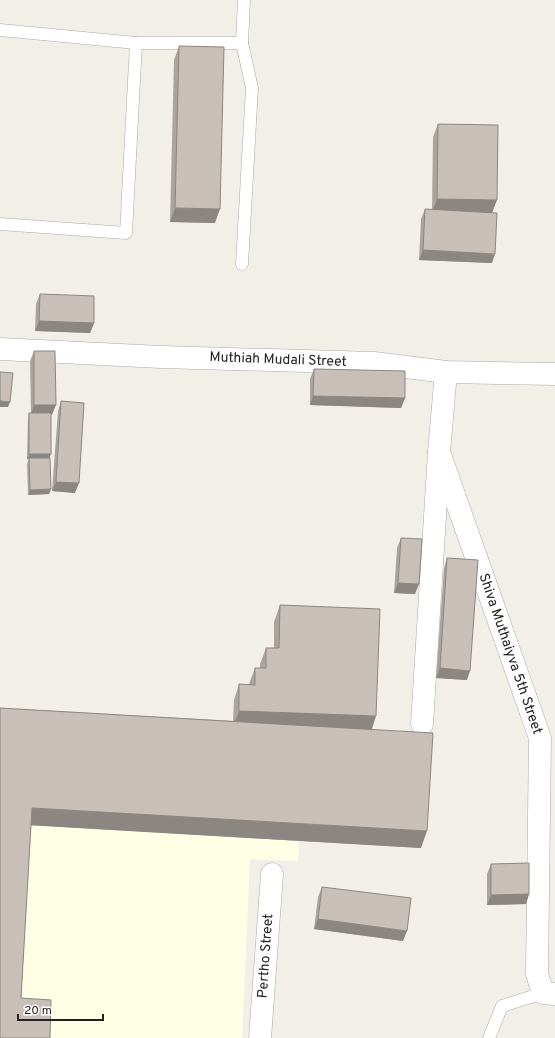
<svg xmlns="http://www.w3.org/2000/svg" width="555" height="1038" viewBox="0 0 555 1038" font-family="Overpass,sans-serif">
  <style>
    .education { fill: #ffffe5 }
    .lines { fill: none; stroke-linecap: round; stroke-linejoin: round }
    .lane-casing { stroke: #a9a9a9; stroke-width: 13 }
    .street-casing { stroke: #a9a9a9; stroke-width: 23 }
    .lane { stroke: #fff; stroke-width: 12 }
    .street { stroke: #fff; stroke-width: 22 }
    .wall { fill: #aba49e }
    .shaded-wall { fill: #8b8681 }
    .building { fill: #c7bfb8; stroke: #8b8681 }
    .labels { text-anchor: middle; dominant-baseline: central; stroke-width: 3; stroke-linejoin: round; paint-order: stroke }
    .street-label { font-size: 14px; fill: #222; stroke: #fff }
  </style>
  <rect width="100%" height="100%" fill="#f2efe9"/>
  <polygon class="education" points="0,717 304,739 298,861 250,859 242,1038 0,1038"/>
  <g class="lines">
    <g class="lane-casing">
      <g id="lane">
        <polyline points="0,30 136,43 242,43"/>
        <polyline points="0,224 126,233 136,43"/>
        <polyline points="242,264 252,88 242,43 244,0"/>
        <polyline points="489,1038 502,1006 543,993"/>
      </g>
    </g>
    <g class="street-casing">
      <g id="street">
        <polyline points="0,349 161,357 374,363 446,372 555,374"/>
        <polyline points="439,452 540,738 537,974 543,993 555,994"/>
        <polyline points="422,724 439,452 446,372"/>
        <polyline points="260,1038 272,874"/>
      </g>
    </g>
    <use href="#lane" class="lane"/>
    <use href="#street" class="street"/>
  </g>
  <g class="wall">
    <polygon points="179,46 215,223 170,222 174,60"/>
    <polygon points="438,124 492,213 492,263 419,260 421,219 425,209 432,210 433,137"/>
    <polygon points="40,294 94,323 90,333 35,331 36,304"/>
    <polygon points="34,351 52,415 51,415 49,494 28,495 27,464 29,459 27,459 28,418 29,413 31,413 30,361"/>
    <polygon points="314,369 405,398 401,408 310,405 310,379"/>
    <polygon points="61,401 75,493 52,491 58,411"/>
    <polygon points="401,538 415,594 394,593 397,548"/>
    <polygon points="447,558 467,680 436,678 444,568"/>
    <polygon points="280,605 371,730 421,848 31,825 21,998 0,1038 0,708 233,721 234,700 239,684 249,684 255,668 260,668 260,664 266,648 274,648 274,622"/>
    <polygon points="491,864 529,894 526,904 487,905 487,874"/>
    <polygon points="322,887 403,941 314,929 318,897"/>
  </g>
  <g class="shaded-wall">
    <polygon points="437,199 497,200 492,213 432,212"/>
    <polygon points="175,208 220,209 215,223 170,222"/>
    <polygon points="423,250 495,254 492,263 419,260"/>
    <polygon points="39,321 94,323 90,333 35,331"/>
    <polygon points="313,396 405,398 401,408 310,405"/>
    <polygon points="0,401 10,402 8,407 0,407"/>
    <polygon points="34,405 56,405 52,415 31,414"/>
    <polygon points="29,454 51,454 49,459 27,459"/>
    <polygon points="56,482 79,483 75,493 52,491"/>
    <polygon points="51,489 49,494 28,495 30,490"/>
    <polygon points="398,583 419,584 415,594 394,593"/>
    <polygon points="440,668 470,671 467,680 436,678"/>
    <polygon points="239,711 376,716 371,732 233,727"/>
    <polygon points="32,808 427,831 421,848 26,825"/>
    <polygon points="529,894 526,904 487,905 491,895"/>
    <polygon points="318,919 407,931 403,941 314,929"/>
  </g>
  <g class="building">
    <polygon points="179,46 224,47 220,209 175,208"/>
    <polygon points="438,124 498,125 497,200 437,199"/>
    <polygon points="425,209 497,213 495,254 423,250"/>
    <polygon points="40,294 94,296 94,323 39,321"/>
    <polygon points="34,351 55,351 56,405 34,405"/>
    <polygon points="314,369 405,371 405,398 313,396"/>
    <polygon points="0,372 13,373 10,402 0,401"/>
    <polygon points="61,401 84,403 79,483 56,482"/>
    <rect x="29" y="413" width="22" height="41"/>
    <polygon points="29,458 50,458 51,489 30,490"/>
    <polygon points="401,538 422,539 419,584 398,583"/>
    <polygon points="447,558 478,560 470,671 440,668"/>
    <polygon points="280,605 380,609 376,716 239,711 239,684 255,685 255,668 266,668 266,648 279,648"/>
    <polygon points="0,708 433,733 427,831 32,808 21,998 51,1000 50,1038 0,1038"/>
    <polygon points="529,863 529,894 491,895 491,864"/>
    <polygon points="322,887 411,898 407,931 318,919"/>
  </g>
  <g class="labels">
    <g class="street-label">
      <text transform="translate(278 360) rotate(2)">Muthiah Mudali Street</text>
      <text transform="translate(510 654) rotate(71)">Shiva Muthaiyva 5th Street</text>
      <text transform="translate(266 956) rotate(-86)">Pertho Street</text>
    </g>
  </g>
  <path d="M18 1014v6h85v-6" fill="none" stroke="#222222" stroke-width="2"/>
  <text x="24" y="1014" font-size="12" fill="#222222" stroke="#ffffff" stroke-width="3" paint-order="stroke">20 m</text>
</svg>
